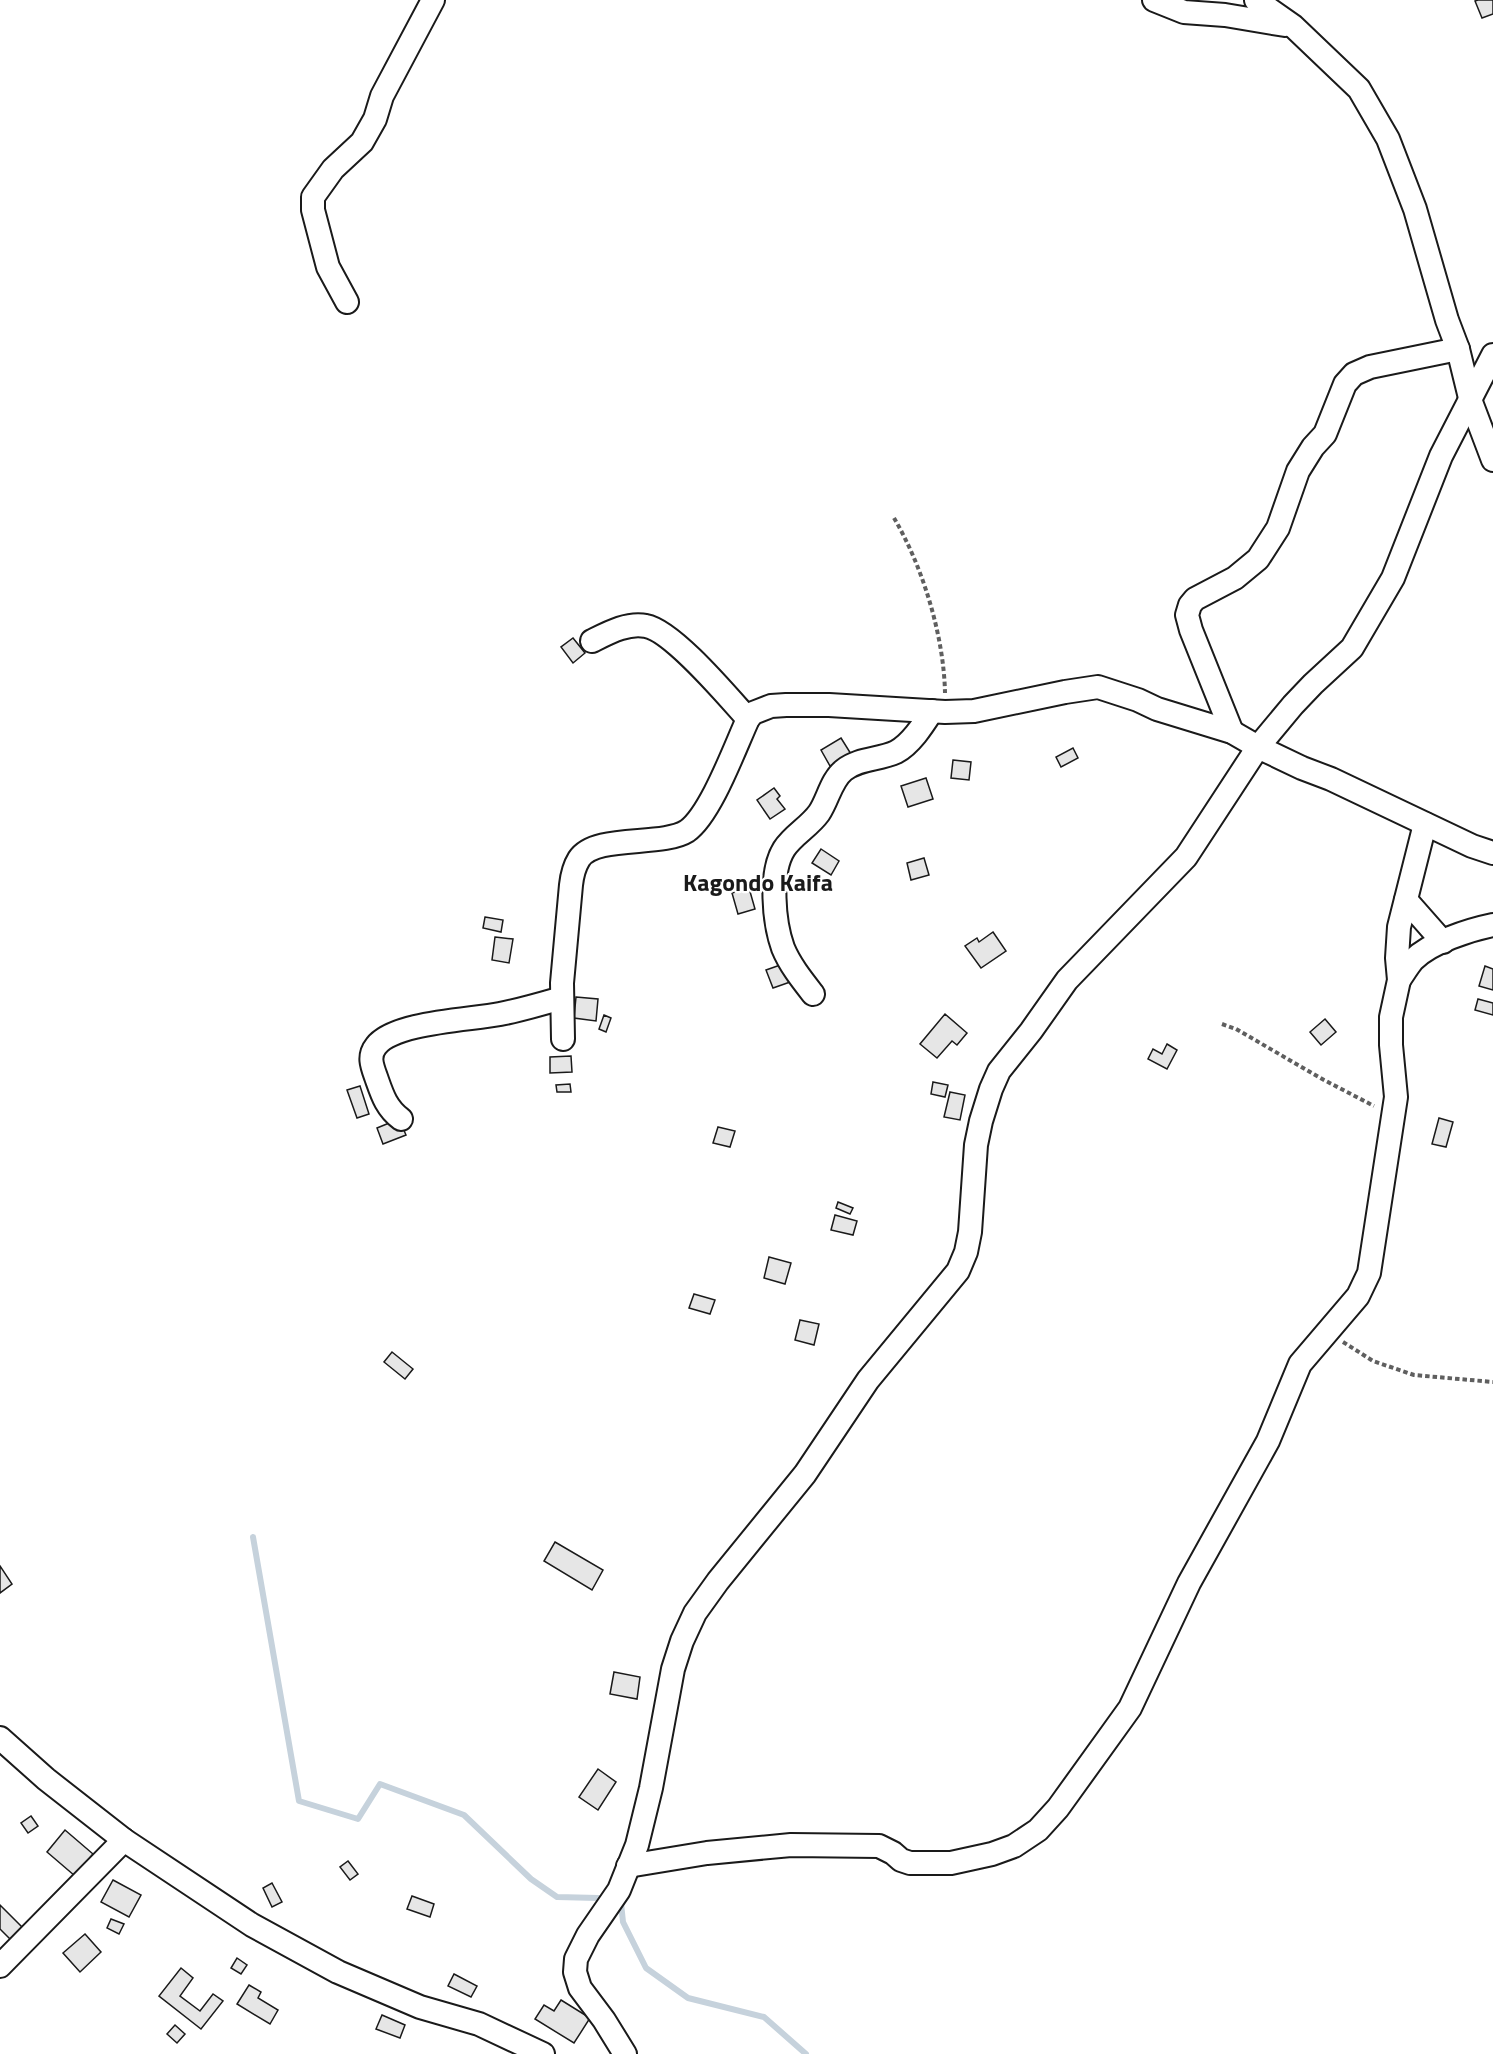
<svg xmlns="http://www.w3.org/2000/svg" width="1493" height="2054" viewBox="0 0 1493 2054" font-family="'Titillium Web',sans-serif">
  <style>
    .lines { fill: none; stroke-linecap: round; stroke-linejoin: round }
    .stream { stroke: #c6d2dc; stroke-width: 6 }
    .building { fill: #e6e6e6; stroke: #1a1a1a; stroke-width: 1.5 }
    .minor-casing { stroke: #1a1a1a; stroke-width: 26 }
    .path { stroke: #5f5f5f; stroke-width: 4; stroke-dasharray: 4.5 3; stroke-linecap: butt }
    .minor { stroke: #fff; stroke-width: 22 }
    .labels { text-anchor: middle; dominant-baseline: central; stroke-width: 4.5; stroke-linejoin: round; paint-order: stroke }
    .quarter-label { font-size: 24px; font-weight: bold; fill: #1a1a1a; stroke: #fff }
  </style>
  <rect width="100%" height="100%" fill="#fff"/>
  <g class="lines">
    <g class="stream">
      <polyline points="253,1537 299,1801 358,1819 380,1784 464,1815 531,1879 557,1897 598,1898"/>
      <polyline points="621,1903 623,1922 646,1968 688,1998 764,2017 806,2054"/>
    </g>
  </g>
  <g class="building">
    <polygon points="1478,0 1493,0 1493,14 1482,18 1475,1"/>
    <polygon points="573,638 585,653 573,663 561,647"/>
    <polygon points="841,738 851,754 830,766 821,750"/>
    <polygon points="1073,748 1078,758 1061,767 1056,757"/>
    <polygon points="953,760 971,762 969,780 951,778"/>
    <polygon points="926,778 933,799 908,807 901,786"/>
    <polygon points="774,788 780,796 777,799 785,809 770,819 757,800"/>
    <polygon points="821,849 839,861 831,875 812,863"/>
    <polygon points="924,858 929,875 911,880 907,863"/>
    <polygon points="749,888 755,909 738,914 732,893"/>
    <polygon points="485,917 503,920 501,932 483,928"/>
    <polygon points="993,932 1006,951 981,968 965,946 977,938 979,942"/>
    <polygon points="495,937 513,939 509,963 492,960"/>
    <polygon points="786,963 793,981 773,988 766,970"/>
    <polygon points="1485,966 1493,969 1493,990 1479,986"/>
    <polygon points="576,997 598,999 596,1021 574,1018"/>
    <polygon points="1478,999 1493,1003 1493,1015 1475,1010"/>
    <polygon points="945,1014 967,1033 957,1045 952,1041 937,1058 920,1044"/>
    <polygon points="604,1015 611,1018 606,1032 599,1029"/>
    <polygon points="1325,1019 1336,1032 1321,1045 1310,1032"/>
    <polygon points="1167,1044 1177,1050 1167,1069 1148,1059 1153,1049 1162,1054"/>
    <polygon points="571,1056 572,1072 550,1073 550,1057"/>
    <polygon points="933,1082 948,1085 945,1097 931,1094"/>
    <polygon points="570,1084 571,1092 557,1092 556,1085"/>
    <polygon points="360,1086 369,1114 357,1118 347,1090"/>
    <polygon points="950,1092 965,1095 960,1120 944,1117"/>
    <polygon points="1439,1118 1453,1122 1446,1147 1432,1144"/>
    <polygon points="399,1119 406,1135 383,1144 377,1128"/>
    <polygon points="718,1127 735,1131 730,1147 713,1143"/>
    <polygon points="838,1202 853,1208 850,1214 836,1208"/>
    <polygon points="835,1215 857,1221 853,1235 831,1230"/>
    <polygon points="769,1257 791,1263 785,1284 764,1278"/>
    <polygon points="694,1294 715,1300 710,1314 689,1308"/>
    <polygon points="800,1320 819,1324 814,1345 795,1340"/>
    <polygon points="392,1352 413,1369 405,1379 384,1362"/>
    <polygon points="555,1542 603,1570 592,1590 544,1561"/>
    <polygon points="0,1566 12,1584 0,1593"/>
    <polygon points="614,1672 640,1677 637,1699 610,1694"/>
    <polygon points="598,1769 616,1782 598,1810 579,1797"/>
    <polygon points="31,1816 38,1826 28,1833 21,1823"/>
    <polygon points="65,1830 93,1854 75,1876 47,1852"/>
    <polygon points="348,1861 358,1874 350,1880 340,1867"/>
    <polygon points="113,1880 141,1895 129,1917 101,1902"/>
    <polygon points="272,1883 282,1902 272,1907 263,1888"/>
    <polygon points="412,1896 434,1904 430,1917 407,1909"/>
    <polygon points="0,1905 23,1928 11,1940 0,1929"/>
    <polygon points="111,1919 124,1924 119,1934 107,1928"/>
    <polygon points="85,1934 101,1952 80,1972 63,1953"/>
    <polygon points="237,1958 247,1965 241,1974 231,1968"/>
    <polygon points="181,1968 193,1978 180,1996 200,2011 213,1994 223,2001 201,2029 159,1996"/>
    <polygon points="454,1974 477,1986 471,1997 448,1986"/>
    <polygon points="249,1985 261,1992 258,1998 278,2010 270,2024 237,2004"/>
    <polygon points="561,2000 590,2018 574,2043 535,2019 544,2005 554,2011"/>
    <polygon points="382,2015 405,2025 400,2038 376,2029"/>
    <polygon points="175,2025 185,2034 177,2043 167,2034"/>
  </g>
  <g class="lines">
    <g class="minor-casing">
      <g id="minor">
        <polyline points="1154,0 1184,12 1225,15 1285,25"/>
        <polyline points="1256,0 1293,26 1359,89 1388,139 1415,209 1447,320 1458,349 1471,402 1493,460"/>
        <polyline points="347,302 328,267 313,210 313,197 333,169 362,142 375,119 382,96 433,0"/>
        <path d="M592 641C608 633 628 622 646 626 673 631 728 697 748 719"/>
        <polyline points="1232,732 1191,630 1187,615 1190,605 1195,599 1235,578 1258,559 1278,528 1298,471 1313,447 1325,434 1345,384 1354,374 1370,367 1458,349"/>
        <polyline points="1406,900 1443,942"/>
        <path d="M1399 980C1404 973 1408 966 1413 960 1431 942 1469 930 1493 925"/>
        <path d="M813 994C802 980 790 965 783 948 774 923 769 873 784 849 793 835 809 827 819 813 828 800 831 780 844 770 859 758 879 760 896 752 911 744 923 725 932 711"/>
        <path d="M563 1039 562 983 571 885C572 876 574 867 579 859 595 834 662 847 687 831 711 814 735 747 748 719L753 713 771 706 786 705H829L945 712 974 711 1065 692 1098 687 1138 700 1157 709 1232 732 1258 747 1302 768 1331 779 1472 846 1493 853"/>
        <path d="M401 1119C386 1108 382 1094 376 1077 372 1066 368 1056 376 1046 394 1022 470 1020 500 1014 521 1010 541 1004 562 998"/>
        <polyline points="0,1738 46,1779 124,1840 252,1925 338,1972 420,2007 479,2024 543,2054"/>
        <polyline points="628,1866 707,1853 791,1845 879,1846 893,1853 901,1860 910,1863 951,1863 992,1854 1014,1846 1038,1830 1058,1808 1130,1708 1189,1583 1268,1441 1300,1364 1358,1296 1369,1273 1396,1097 1391,1045 1391,1017 1399,980 1397,958 1399,927 1425,824"/>
        <polyline points="0,1966 124,1840"/>
        <polyline points="625,2054 604,2020 580,1988 575,1972 576,1959 588,1935 619,1890 637,1845 651,1788 673,1669 682,1641 695,1613 718,1581 805,1474 868,1380 958,1271 966,1252 970,1232 976,1145 981,1121 991,1089 999,1071 1031,1031 1067,980 1186,857 1258,747 1293,705 1313,684 1352,648 1393,578 1441,456 1493,355"/>
      </g>
    </g>
    <g class="path">
      <path d="M894 518C923 567 944 637 945 693"/>
      <polyline points="1222,1024 1236,1029 1324,1080 1374,1106"/>
      <polyline points="1343,1342 1373,1361 1414,1375 1493,1382"/>
    </g>
    <use href="#minor" class="minor"/>
  </g>
  <g class="labels">
    <g class="quarter-label">
      <text x="758" y="882">Kagondo Kaifa</text>
    </g>
  </g>
</svg>
